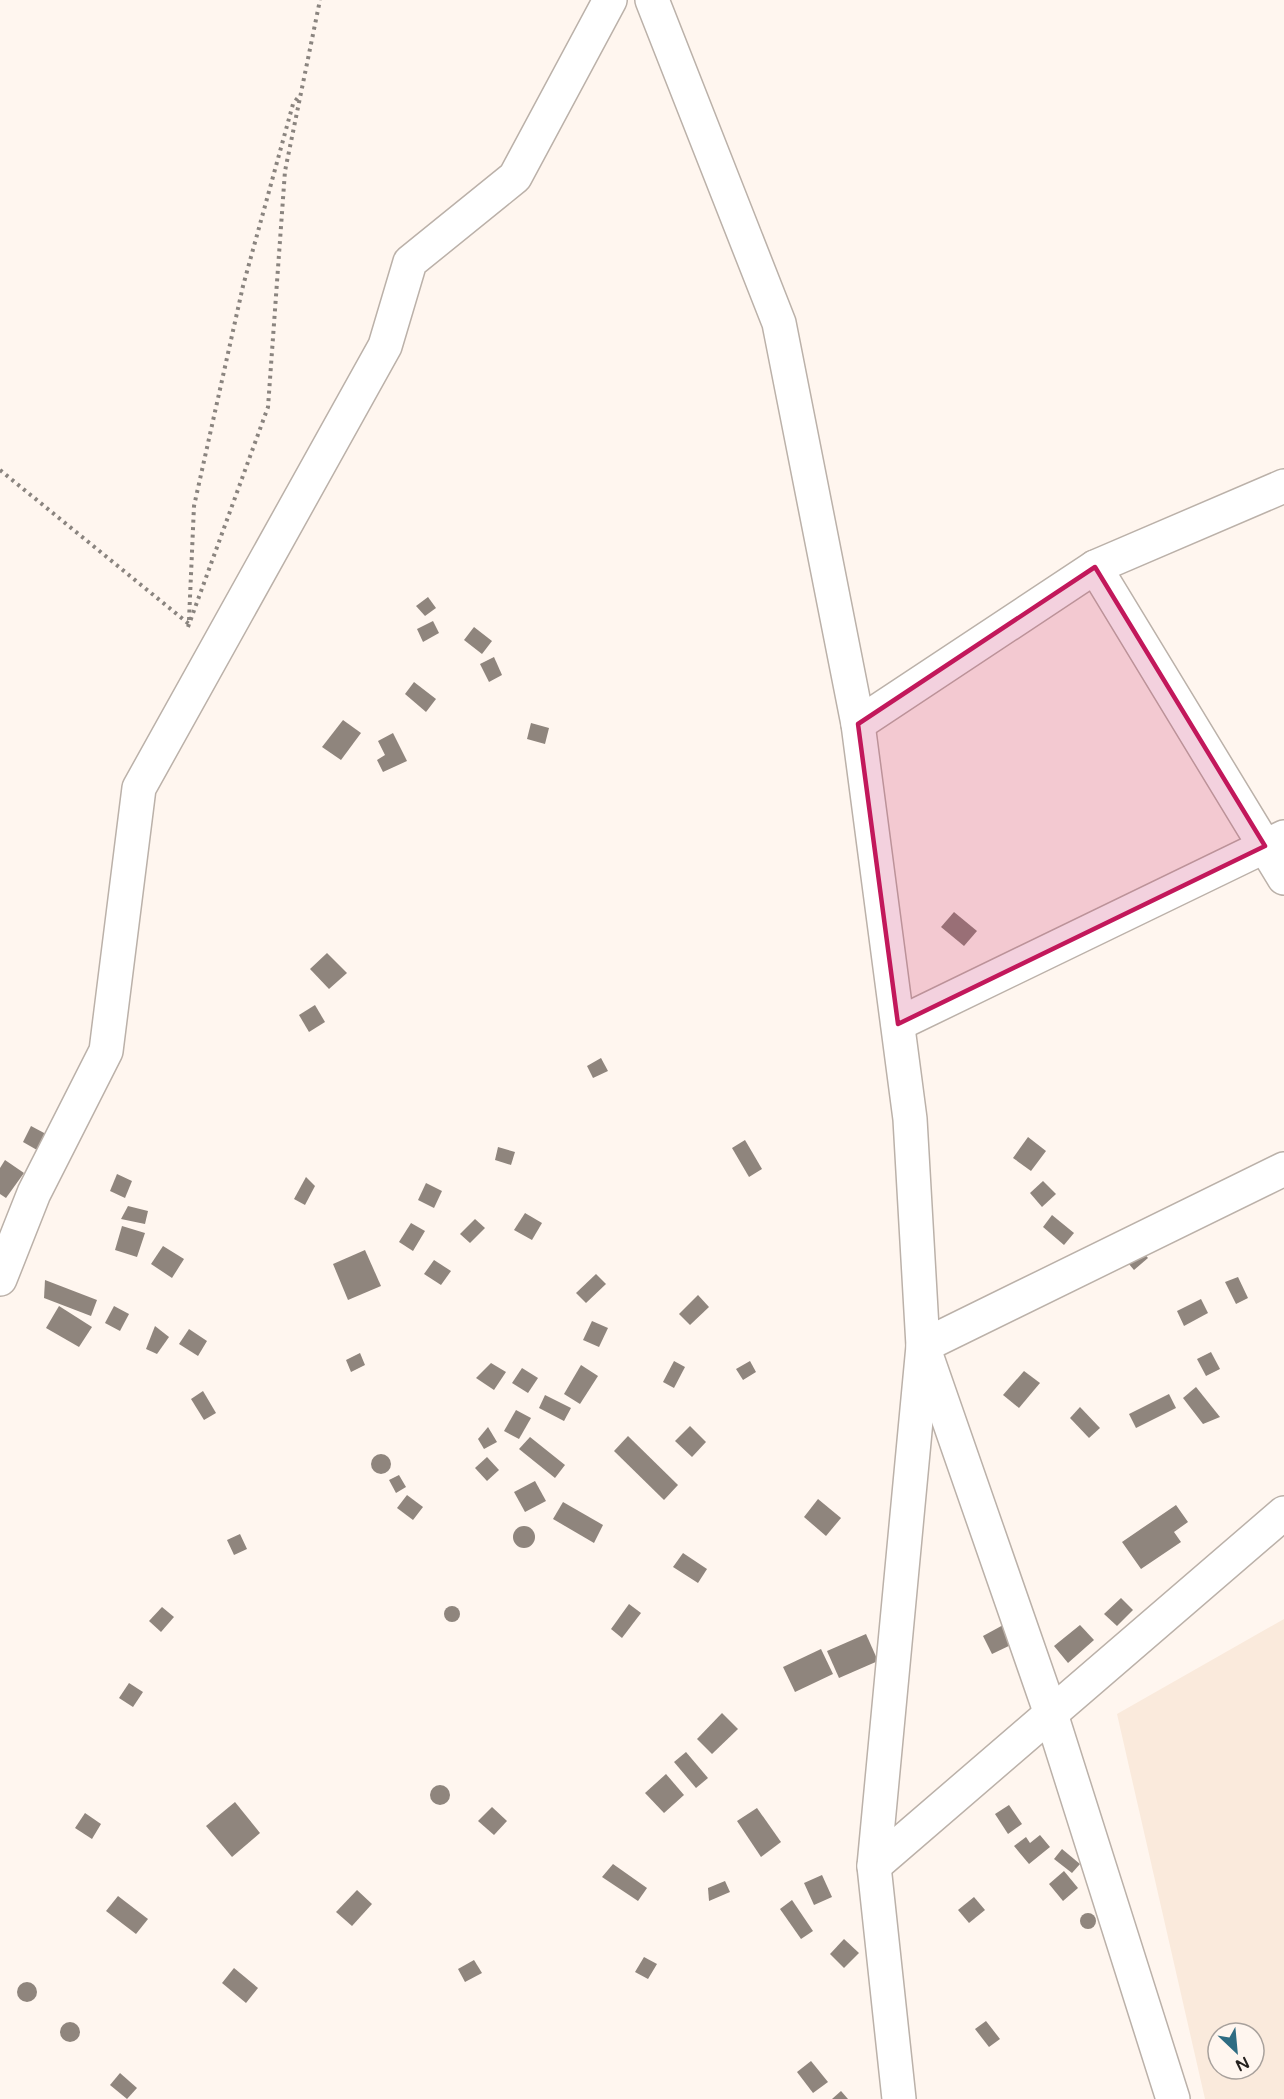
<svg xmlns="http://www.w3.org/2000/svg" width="1284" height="2099" viewBox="0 0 1284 2099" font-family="'Varela Round',sans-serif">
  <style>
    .built { fill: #faeadc; fill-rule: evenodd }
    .building { fill: #8f857d }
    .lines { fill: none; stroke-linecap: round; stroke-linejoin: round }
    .minor-casing { stroke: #bbb1a9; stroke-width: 36 }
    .path { stroke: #8a847f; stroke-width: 4; stroke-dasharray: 3 4.5; stroke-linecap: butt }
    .minor { stroke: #fff; stroke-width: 33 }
    .marked { fill: #c2185b; fill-opacity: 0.2; stroke: #c2185b; stroke-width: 4.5; stroke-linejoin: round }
  </style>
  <rect width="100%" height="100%" fill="#fff6ef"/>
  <path class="built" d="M1284 1619V2099H1205L1117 1714ZM1218 2033H1254V2069H1218Z"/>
  <g class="building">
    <polygon points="428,597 436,608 425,616 416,606"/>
    <polygon points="433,621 439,633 423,642 417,629"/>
    <polygon points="474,627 492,641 482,654 464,640"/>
    <polygon points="494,657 502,675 489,682 480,664"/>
    <polygon points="414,682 436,699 426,712 405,694"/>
    <polygon points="343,720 361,733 341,760 322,747"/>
    <polygon points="531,723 549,728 545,744 527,739"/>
    <polygon points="393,733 407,761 383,772 377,760 385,755 378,741"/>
    <polygon points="954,912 977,931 964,946 941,927"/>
    <polygon points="327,953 347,973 329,989 310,969"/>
    <polygon points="315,1005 325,1022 309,1032 299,1015"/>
    <polygon points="601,1058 608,1071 593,1078 587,1066"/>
    <polygon points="31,1126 46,1134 37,1150 23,1142"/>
    <polygon points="1028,1137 1046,1151 1031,1171 1013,1158"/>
    <polygon points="745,1140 762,1169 749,1177 732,1148"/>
    <polygon points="498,1147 515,1152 511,1165 495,1160"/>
    <polygon points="5,1160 24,1173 6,1198 0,1194 0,1168"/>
    <polygon points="117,1174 132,1181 125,1198 110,1191"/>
    <polygon points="306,1177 315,1186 305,1205 294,1199"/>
    <polygon points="1043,1181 1056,1194 1042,1207 1030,1193"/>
    <polygon points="426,1183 442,1191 434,1208 418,1200"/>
    <polygon points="128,1206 148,1211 145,1224 121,1219"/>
    <polygon points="525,1213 542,1223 532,1240 514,1230"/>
    <polygon points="1052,1215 1074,1233 1064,1245 1043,1227"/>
    <polygon points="475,1219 485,1228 470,1243 460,1234"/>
    <polygon points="411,1223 425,1231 413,1251 399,1242"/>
    <polygon points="122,1226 145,1233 137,1257 115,1250"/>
    <polygon points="1137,1245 1148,1258 1134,1270 1123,1257"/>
    <polygon points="163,1246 184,1259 172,1278 151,1264"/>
    <polygon points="365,1250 381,1286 348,1300 333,1264"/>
    <polygon points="434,1260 451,1271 441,1285 424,1274"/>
    <polygon points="596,1274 606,1284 586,1303 576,1293"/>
    <polygon points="1238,1277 1248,1298 1236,1304 1225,1282"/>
    <polygon points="45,1280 97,1300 91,1316 44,1298"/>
    <polygon points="698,1295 709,1307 690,1325 679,1314"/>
    <polygon points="1201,1299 1208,1313 1184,1326 1177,1311"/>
    <polygon points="59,1306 92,1327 79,1347 46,1328"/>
    <polygon points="114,1306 129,1314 120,1331 105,1323"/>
    <polygon points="592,1321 608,1328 599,1347 583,1340"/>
    <polygon points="155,1326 169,1337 157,1354 146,1349"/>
    <polygon points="189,1329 207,1341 198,1356 179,1344"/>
    <polygon points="1211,1352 1220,1369 1206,1376 1197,1359"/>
    <polygon points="360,1353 365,1365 351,1372 346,1360"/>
    <polygon points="674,1361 685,1367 674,1388 663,1382"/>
    <polygon points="750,1361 756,1372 743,1380 736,1369"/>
    <polygon points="491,1363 506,1372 494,1390 476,1378"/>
    <polygon points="581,1365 598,1376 580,1404 564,1394"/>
    <polygon points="522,1368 538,1378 528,1393 512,1383"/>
    <polygon points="1024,1371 1040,1383 1019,1408 1003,1395"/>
    <polygon points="1196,1387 1220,1417 1203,1424 1183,1398"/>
    <polygon points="203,1391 216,1413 204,1420 191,1399"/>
    <polygon points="1169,1394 1176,1408 1136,1428 1129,1414"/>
    <polygon points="545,1395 571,1408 564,1421 539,1408"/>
    <polygon points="1080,1407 1100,1428 1089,1438 1070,1418"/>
    <polygon points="516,1410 531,1418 519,1439 504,1431"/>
    <polygon points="690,1426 706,1442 692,1457 675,1441"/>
    <polygon points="488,1427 497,1442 484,1449 478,1439"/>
    <polygon points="628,1436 678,1485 664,1500 614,1451"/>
    <polygon points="530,1437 565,1465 555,1478 519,1449"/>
    <circle cx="381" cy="1464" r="10"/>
    <polygon points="487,1457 499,1470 487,1481 475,1468"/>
    <polygon points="399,1475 406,1487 396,1493 389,1480"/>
    <polygon points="535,1481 546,1501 525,1512 514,1492"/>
    <polygon points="407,1495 423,1507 413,1520 397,1508"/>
    <polygon points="818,1499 841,1518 826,1536 804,1517"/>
    <polygon points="563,1502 603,1525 594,1543 553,1519"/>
    <polygon points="1176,1505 1188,1522 1174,1532 1181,1542 1141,1569 1122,1542"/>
    <circle cx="524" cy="1537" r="11"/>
    <polygon points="240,1534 247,1549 234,1555 227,1540"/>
    <polygon points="683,1553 707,1569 698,1583 673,1567"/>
    <polygon points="1121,1598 1133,1610 1117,1626 1104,1614"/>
    <polygon points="629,1604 641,1613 622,1638 611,1629"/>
    <circle cx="452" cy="1614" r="8"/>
    <polygon points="162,1607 174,1617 161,1632 149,1621"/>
    <polygon points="1005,1624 1015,1643 992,1654 983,1636"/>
    <polygon points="1080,1625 1094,1640 1068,1663 1054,1646"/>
    <polygon points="866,1634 878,1661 839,1678 827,1651"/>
    <polygon points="821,1649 833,1674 795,1692 783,1667"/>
    <polygon points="129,1683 143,1692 133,1707 119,1698"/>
    <polygon points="722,1713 738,1729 712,1754 697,1739"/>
    <polygon points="686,1752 708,1778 696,1788 674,1762"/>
    <polygon points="666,1774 684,1795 664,1813 645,1793"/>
    <circle cx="440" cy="1795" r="10"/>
    <polygon points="235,1802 260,1833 232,1857 206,1826"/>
    <polygon points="1009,1805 1022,1824 1008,1834 995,1814"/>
    <polygon points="492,1807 507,1821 494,1835 478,1821"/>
    <polygon points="757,1808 781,1842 761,1857 737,1821"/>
    <polygon points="85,1813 101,1824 92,1839 75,1828"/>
    <polygon points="1040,1835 1050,1847 1029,1864 1014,1846 1026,1837 1030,1843"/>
    <polygon points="1062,1849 1080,1864 1072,1873 1054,1859"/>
    <polygon points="613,1864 647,1888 638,1901 602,1877"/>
    <polygon points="1064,1871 1078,1888 1063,1901 1049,1884"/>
    <polygon points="822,1875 832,1897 814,1905 804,1883"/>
    <polygon points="725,1881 730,1892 709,1901 708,1888"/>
    <polygon points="357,1890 372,1904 352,1926 336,1912"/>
    <polygon points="118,1896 148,1919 136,1934 106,1911"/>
    <polygon points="974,1897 985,1910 969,1923 958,1910"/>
    <polygon points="792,1900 813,1931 801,1939 780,1909"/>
    <circle cx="1088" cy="1921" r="8"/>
    <polygon points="844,1939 859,1953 844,1968 830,1954"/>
    <polygon points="644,1957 657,1964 648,1979 635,1972"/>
    <polygon points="474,1960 482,1973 465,1982 458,1969"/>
    <polygon points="234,1968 258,1988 246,2003 222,1983"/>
    <circle cx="27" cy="1992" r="10"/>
    <polygon points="986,2021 1000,2039 989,2047 975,2029"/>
    <circle cx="70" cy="2032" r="10"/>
    <polygon points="811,2061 828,2082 813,2093 797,2072"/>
    <polygon points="120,2073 137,2088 127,2099 110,2085"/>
    <polygon points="841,2091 848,2099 832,2099"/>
  </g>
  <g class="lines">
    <g class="minor-casing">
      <g id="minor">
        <polyline points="652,0 779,323 858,724 910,1119 923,1346 1051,1714 1173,2099"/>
        <polyline points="1095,567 1284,878"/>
        <polyline points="858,724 1095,567 1284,486"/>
        <polyline points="898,1024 1284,837"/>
        <polyline points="0,1279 34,1193 106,1051 139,788 385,346 410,262 515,177 610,0"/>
        <polyline points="874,1866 1284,1513"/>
        <polyline points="899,2099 874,1866 923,1346 1284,1169"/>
      </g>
    </g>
    <g class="path">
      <polyline points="0,470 189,624"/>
      <polyline points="189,620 194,506 243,286 293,104 299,96"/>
      <polyline points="188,627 268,407 285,171 320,0"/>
    </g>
    <use href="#minor" class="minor"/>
  </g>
  <path class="marked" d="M1095 567 1265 846 898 1024 858 724Z"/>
  <g transform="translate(1236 2051) rotate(154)"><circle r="28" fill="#fff6ef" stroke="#a8a19c" stroke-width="1.5"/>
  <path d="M0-4.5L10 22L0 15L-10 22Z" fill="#2e6c82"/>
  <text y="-9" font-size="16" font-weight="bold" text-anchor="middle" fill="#26221f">N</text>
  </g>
</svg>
